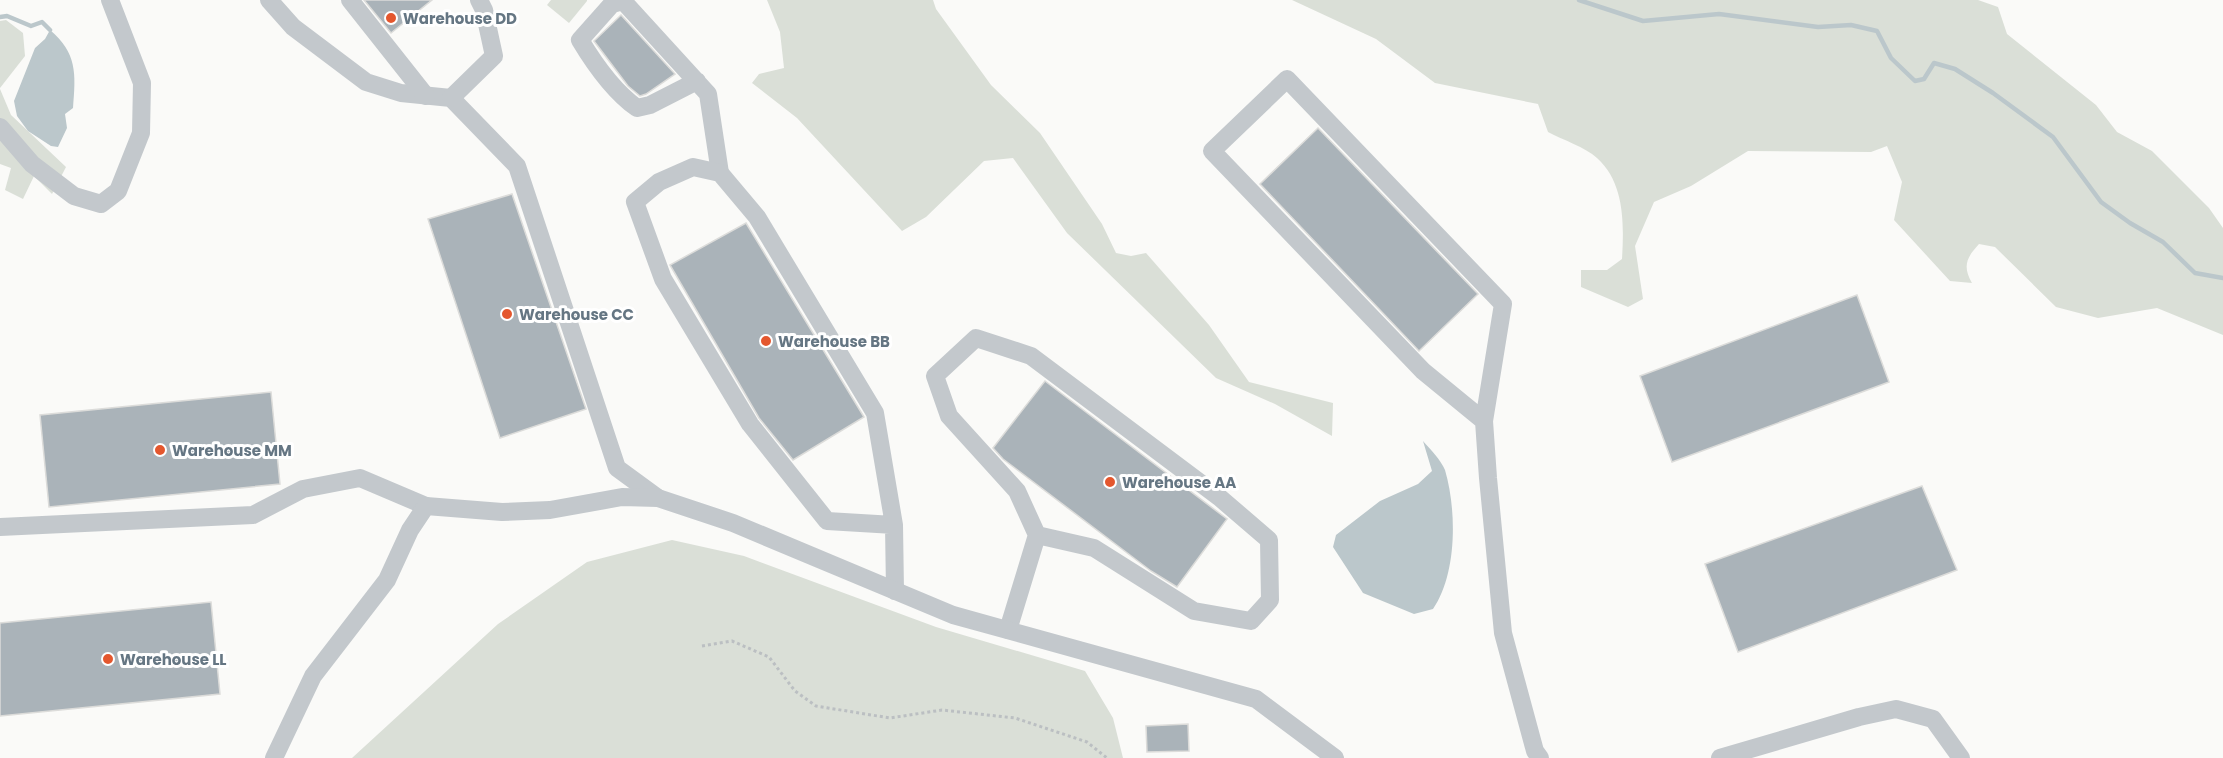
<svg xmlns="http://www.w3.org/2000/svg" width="2223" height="758" viewBox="0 0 2223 758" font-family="Poppins,sans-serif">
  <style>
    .green { fill: #dadfd7 }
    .water { fill: #bbc7cb }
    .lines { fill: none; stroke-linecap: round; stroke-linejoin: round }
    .stream { stroke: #bbc7cb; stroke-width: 4.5 }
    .building { fill: #aab3b9; stroke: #dcdcda; stroke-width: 1.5 }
    .path { stroke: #bbbfc2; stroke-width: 3; stroke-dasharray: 3 3; stroke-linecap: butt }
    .minor { stroke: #c3c8cc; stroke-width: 18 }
    .poi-dot { fill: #e4572e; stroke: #fff; stroke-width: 2 }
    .labels { text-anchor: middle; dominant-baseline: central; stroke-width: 6; stroke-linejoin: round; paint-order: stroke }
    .poi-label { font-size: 15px; font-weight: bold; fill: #657683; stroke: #fff; text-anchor: start }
  </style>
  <rect width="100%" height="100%" fill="#fafaf8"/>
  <g class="green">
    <polygon points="551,0 587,0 587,1 569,23 547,5"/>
    <polygon points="767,0 933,0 936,9 991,85 1040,133 1102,224 1116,253 1131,256 1146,253 1209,325 1249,382 1333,403 1332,436 1275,404 1216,378 1067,233 1013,158 984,161 926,217 902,231 797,118 752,83 759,74 784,68 780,32"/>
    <path d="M1292 0H1978L1998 7 2007 34 2096 105 2117 132 2152 151 2209 208 2223 228V335L2157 308 2098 318 2056 307 1995 247 1979 244C1967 257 1962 266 1972 283L1950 281 1894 220 1902 182 1887 146 1871 152 1748 151 1691 186 1654 202 1635 246 1643 299 1628 307 1581 287V270H1607L1622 259C1624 225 1625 183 1597 158 1585 147 1563 140 1548 132L1538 104 1435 83 1376 39Z"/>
    <polygon points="6,20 23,33 25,56 0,88 0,21"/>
    <polygon points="0,89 11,115 66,167 52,194 34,176 23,199 5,190 11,168 0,164"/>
    <polygon points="672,540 744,556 936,627 1085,671 1113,718 1123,758 352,758 498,624 587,562"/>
  </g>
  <g class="water">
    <path d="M50 30C77 53 76 73 73 108L65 114 67 128 58 147 51 146 28 131 17 116 14 101 35 48 45 39Z"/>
    <path d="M1423 441C1430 449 1441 460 1445 470 1457 511 1457 574 1433 609L1414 614 1363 593 1333 547 1336 535 1380 501 1418 484 1432 471Z"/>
  </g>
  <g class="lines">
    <g class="stream">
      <polyline points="1579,0 1643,21 1719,14 1818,27 1851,25 1877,31 1891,58 1915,81 1924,79 1934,63 1955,69 1993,93 2053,137 2101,202 2130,223 2163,242 2195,273 2223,278"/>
      <polyline points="0,17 7,16 31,26 42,22 50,30"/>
    </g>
  </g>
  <g class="building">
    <polygon points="364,0 432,0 391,33"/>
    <polygon points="621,15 675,74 646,94 640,96 628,86 594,41"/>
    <polygon points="1318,128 1478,294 1419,351 1260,184"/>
    <polygon points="512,194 586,409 500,438 428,219"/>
    <polygon points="746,223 864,417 793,460 759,418 670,265"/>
    <polygon points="1857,295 1889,382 1672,462 1640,376"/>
    <polygon points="1045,381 1227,519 1177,587 1151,571 1003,459 993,448"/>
    <polygon points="271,392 280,484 49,507 40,415"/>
    <polygon points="1922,486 1957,570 1738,652 1705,564"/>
    <polygon points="211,602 220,694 0,716 0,623"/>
    <polygon points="1188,724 1189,751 1147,752 1146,726"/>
  </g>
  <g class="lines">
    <polyline class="path" points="702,646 732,641 769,657 795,691 816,706 890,718 942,710 1015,718 1087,742 1107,758"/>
    <g class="minor">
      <polyline points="269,0 293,27 366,82 401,93 451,98 517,166 617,468 658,498"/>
      <polyline points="350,0 426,96"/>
      <path d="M697 81 650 105 637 108C613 91 595 65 580 40L612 4 623 1 708 94 720 173"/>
      <polyline points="451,98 494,56 484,10 479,0"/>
      <polyline points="0,127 32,164 74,196 101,204 118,191 141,133 142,83 110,0"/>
      <polyline points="1484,421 1423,371 1212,151 1287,79 1503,304 1484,421 1488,478 1503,633 1535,751 1540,758"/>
      <polyline points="894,525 827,521 750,424 663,279 635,202 659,182 693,167 720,173 757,217 875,413 894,525 895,591"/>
      <polyline points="0,527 253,515 303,489 360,478 426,506"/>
      <polyline points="1008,630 1037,535 1017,491 949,416 935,376 976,338 1031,356 1219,497 1269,540 1270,600 1251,621 1194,611 1094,548 1037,535"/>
      <polyline points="274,758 313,676 387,580 410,530 426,506 502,512 550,510 622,497 658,498 733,523 953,615 1256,699 1335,758"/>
      <polyline points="1720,758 1859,717 1896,709 1933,719 1961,758"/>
    </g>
  </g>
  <g class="poi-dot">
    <circle cx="391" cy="18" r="6"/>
    <circle cx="507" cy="314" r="6"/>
    <circle cx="766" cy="341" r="6"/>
    <circle cx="160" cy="450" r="6"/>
    <circle cx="1110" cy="482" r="6"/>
    <circle cx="108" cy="659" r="6"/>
  </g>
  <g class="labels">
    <g class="poi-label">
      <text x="403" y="18">Warehouse DD</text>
      <text x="519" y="314">Warehouse CC</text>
      <text x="778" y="341">Warehouse BB</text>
      <text x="172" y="450">Warehouse MM</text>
      <text x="1122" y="482">Warehouse AA</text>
      <text x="120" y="659">Warehouse LL</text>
    </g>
  </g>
</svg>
